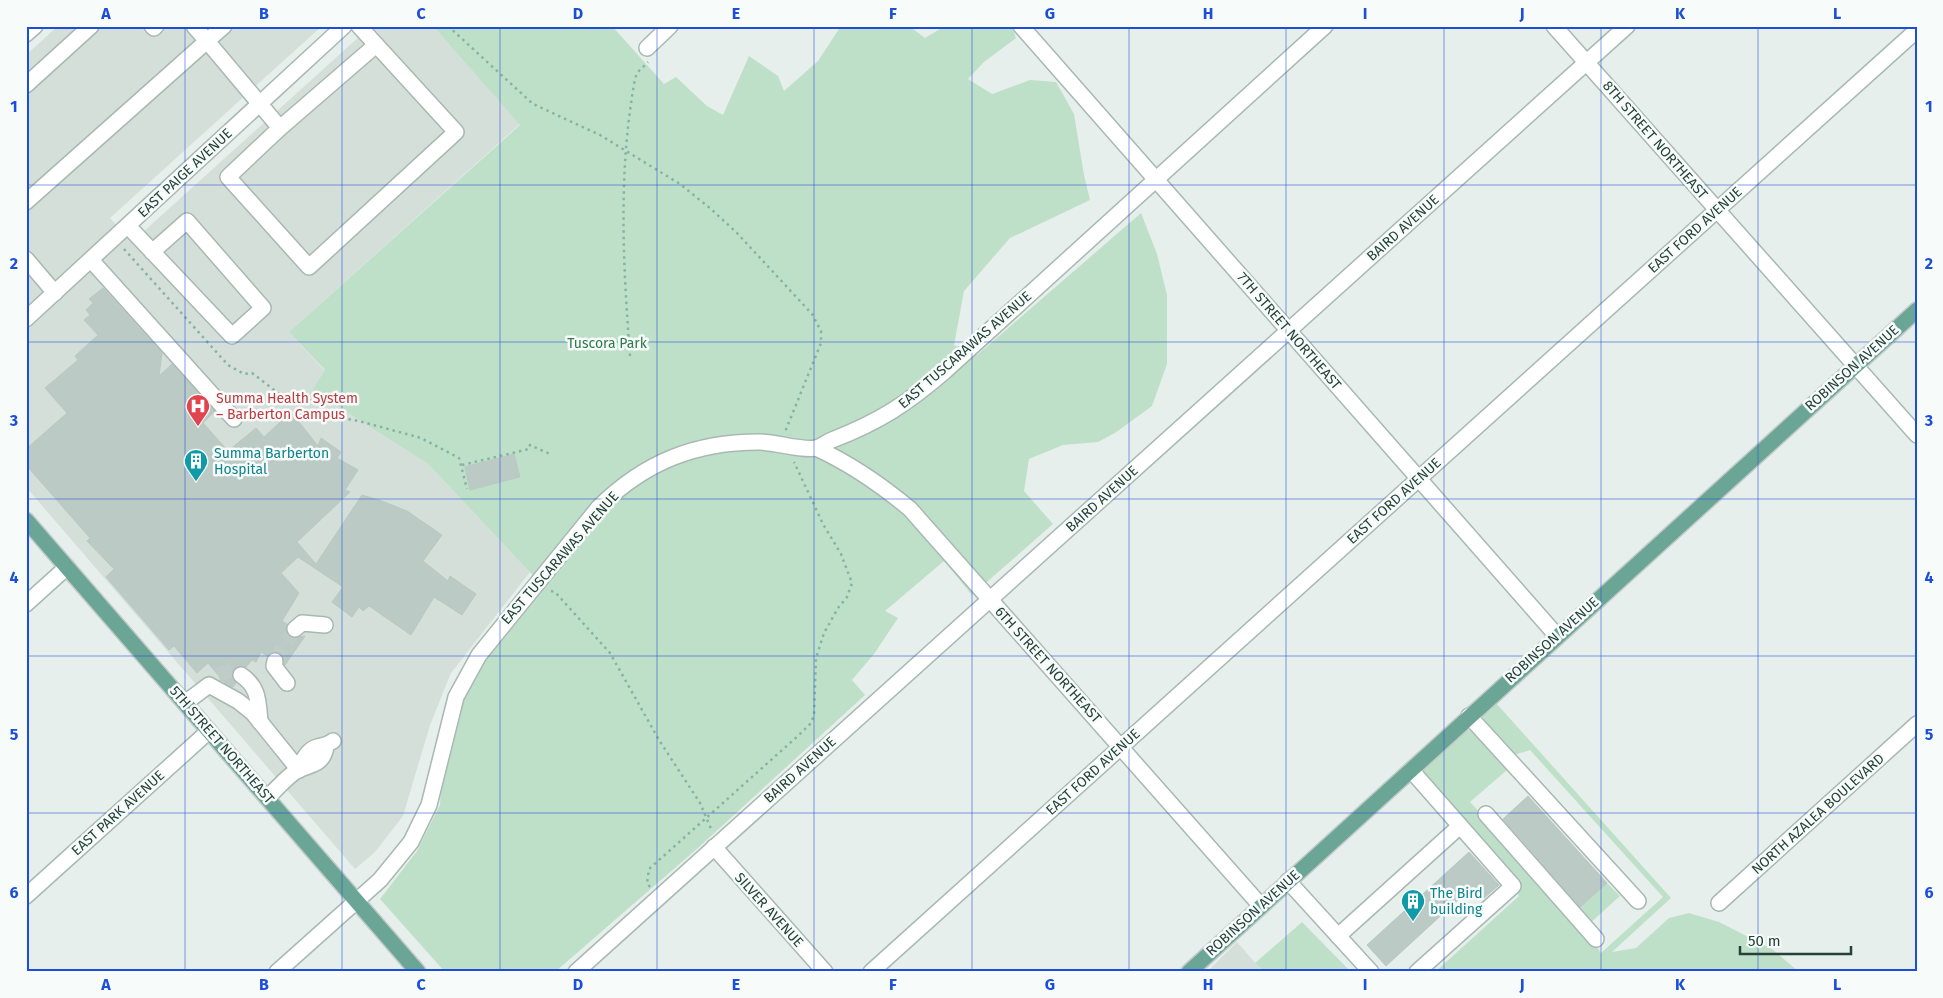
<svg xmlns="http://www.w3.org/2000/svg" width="1943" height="998" viewBox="0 0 1943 998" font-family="'Fira Sans',sans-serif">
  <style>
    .built { fill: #d4dfda }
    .green { fill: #bfe0c8 }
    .building { fill: #bbcac4; stroke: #b8c9c2 }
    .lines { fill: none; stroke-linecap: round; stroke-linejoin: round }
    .minor-tunnel { stroke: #bfccc8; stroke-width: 15; stroke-dasharray: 15 8; stroke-linecap: butt }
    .minor-casing { stroke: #a8b8b2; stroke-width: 18 }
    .major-casing { stroke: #c2cac8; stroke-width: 18 }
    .path { stroke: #86b3a5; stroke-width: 2.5; stroke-dasharray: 2.5 4; stroke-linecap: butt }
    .minor { stroke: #fff; stroke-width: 15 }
    .major { stroke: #6aa596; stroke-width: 15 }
    .grid { fill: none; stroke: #1d4ed8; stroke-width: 1; stroke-opacity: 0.55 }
    .labels { text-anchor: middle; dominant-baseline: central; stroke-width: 5; stroke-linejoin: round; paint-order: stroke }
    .street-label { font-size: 14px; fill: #24423a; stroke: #f7fbf9 }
    .park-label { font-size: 14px; fill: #2d7a4b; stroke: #f7fbf9 }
    .health-label { font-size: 14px; fill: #be3a42; stroke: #f7fbf9; text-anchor: start }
    .culture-label { font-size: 14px; fill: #0d838f; stroke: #f7fbf9; text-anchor: start }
    .neatline { fill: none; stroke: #1d4ed8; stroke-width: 2 }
    .grid-label { font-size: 16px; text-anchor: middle; font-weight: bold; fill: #1d4ed8 }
  </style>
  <rect width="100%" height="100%" fill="#e6efeb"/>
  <g class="built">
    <polygon points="58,26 322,26 110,218 132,242 371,26 433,26 520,124 289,332 325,371 312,390 428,464 530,572 451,673 430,725 403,816 375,852 355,869 26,487 26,55"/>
    <polygon points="1237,942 1263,972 1207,972"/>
  </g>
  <g class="green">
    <polygon points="433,26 612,26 664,84 676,77 707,106 723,115 749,56 778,76 784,91 818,61 841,26 909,26 925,38 945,26 1012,26 1016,38 984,62 968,79 992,94 1030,80 1056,82 1074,114 1084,175 1090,200 1010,238 964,291 954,345 977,355 1141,213 1157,254 1167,295 1167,364 1152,406 1115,433 1098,442 1063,445 1029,459 1024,491 1053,524 972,595 944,561 885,611 898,618 874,654 852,680 865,695 699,847 555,972 445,972 380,899 417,851 440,805 441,783 458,704 487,658 542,585 428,464 312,390 325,370 289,332 520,125"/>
    <polygon points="1496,703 1671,898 1612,952 1636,948 1669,918 1689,913 1719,922 1772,949 1799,972 1435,972 1519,896 1486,842 1424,776 1422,770 1466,729 1474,733 1507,770 1470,802 1574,914 1601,953 1663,897 1530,750 1514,755 1485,722 1482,714"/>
    <polygon points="1607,883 1620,896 1589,924 1576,910"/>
    <polygon points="1302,922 1351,972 1264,972 1255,963"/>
  </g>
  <g class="building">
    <polygon points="103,288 162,353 159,376 172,364 215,411 203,423 228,451 256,428 264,437 291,412 318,446 321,438 341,452 337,458 358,470 345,490 350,492 297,542 316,564 362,495 382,501 407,511 442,535 423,561 448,581 450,576 476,594 462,615 434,597 411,635 369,606 363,611 359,607 352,617 332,602 343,587 298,557 281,573 299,593 282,621 287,624 286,631 291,638 305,636 285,665 281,654 272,652 267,656 261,652 256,662 252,660 246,667 242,666 234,669 232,678 236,683 233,687 225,683 208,663 197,673 174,646 169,650 106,577 114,569 87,541 90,538 26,465 26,449 67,413 45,388 78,360 75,356 98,335 84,320 90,315 86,310 93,303 89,299"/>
    <polygon points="514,454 520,477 470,490 465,467"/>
    <polygon points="1528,796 1607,883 1580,907 1503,819"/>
    <polygon points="1469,852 1499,885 1484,898 1473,886 1386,966 1367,945"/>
  </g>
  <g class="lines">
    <g class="minor-tunnel">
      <polyline points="275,661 295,629"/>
      <polyline points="218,675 233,670 241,675"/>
    </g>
    <g class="minor-casing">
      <g id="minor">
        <polyline points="152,26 154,28 156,26"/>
        <polyline points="224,26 207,41 280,128 228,177 309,267 456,132 359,26"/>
        <polyline points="1021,26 1557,636"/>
        <polyline points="1554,26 1917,435"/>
        <polyline points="26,34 35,26"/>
        <polyline points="647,48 670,26"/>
        <polyline points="26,85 91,26"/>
        <polyline points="280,128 376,45"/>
        <polyline points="26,202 207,41 194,26"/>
        <polyline points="128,226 232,336 263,308 187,221 152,252"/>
        <polyline points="26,259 55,293"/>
        <polyline points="91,260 234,419"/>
        <polyline points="26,319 344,26"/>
        <path d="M816 448C851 464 880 484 910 509L1261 906"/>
        <polyline points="26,604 67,567"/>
        <polyline points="295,629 302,623 325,625"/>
        <polyline points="275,661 274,666 287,683"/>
        <path d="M241 675C259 687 258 701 260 722"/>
        <polyline points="185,703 209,685 238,701 253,713 299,770"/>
        <polyline points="1469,716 1638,901"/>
        <path d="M299 770C302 761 307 750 317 747 324 745 326 746 333 741"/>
        <polyline points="1411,770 1513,886 1417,972"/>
        <path d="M268 797C277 789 287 776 298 770 312 764 324 764 326 746"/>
        <polyline points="1486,814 1596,939"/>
        <polyline points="714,847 825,972"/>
        <polyline points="1288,881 1371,972"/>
        <polyline points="26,896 209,731"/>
        <polyline points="1719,903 1917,724"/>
        <polyline points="1338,936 1460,826"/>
        <path d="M277 972 380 880 411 842 429 805 456 697 479 655 599 507C645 462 695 442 759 442 775 442 803 451 816 448 821 447 827 442 832 440 879 422 908 403 945 371L1325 26"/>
        <polyline points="576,972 1627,26"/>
        <polyline points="871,972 1917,30"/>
      </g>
    </g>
    <g class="major-casing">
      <g id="major">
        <polyline points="26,520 418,972"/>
        <polyline points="1189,972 1917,310"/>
      </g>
    </g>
    <g class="path">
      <polyline points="448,26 533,104 600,135 680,184 711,209 737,233 812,314 821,331 821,343 785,432"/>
      <polyline points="124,249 228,365 244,374 252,373 282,396 305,397 336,417 359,421 421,438 459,458 467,489"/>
      <path d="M630 356C623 263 618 171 635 79L637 73 648 62"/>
      <polyline points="462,465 529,449 530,445 552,455"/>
      <polyline points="551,591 555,592 610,653 659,740 700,803 712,831"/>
      <polyline points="650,887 647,883 649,869 799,735 810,724 814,716 816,658 824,633 838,608 847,597 852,583 841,554 823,524 794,462"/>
    </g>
    <use href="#minor" class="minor"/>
    <use href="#major" class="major"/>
  </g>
  <path class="grid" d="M185 26V972M342 26V972M500 26V972M657 26V972M814 26V972M972 26V972M1129 26V972M1286 26V972M1444 26V972M1601 26V972M1758 26V972M26 185H1917M26 342H1917M26 499H1917M26 656H1917M26 813H1917"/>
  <defs>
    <g id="hospital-pin" transform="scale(1.25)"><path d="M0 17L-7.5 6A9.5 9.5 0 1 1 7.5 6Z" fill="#e0444e" stroke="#f7fbf9"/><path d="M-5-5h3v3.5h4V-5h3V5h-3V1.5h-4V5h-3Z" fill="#fff"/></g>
    <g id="building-pin" transform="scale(1.25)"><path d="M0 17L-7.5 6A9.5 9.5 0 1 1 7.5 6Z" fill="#0f9aa8" stroke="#f7fbf9"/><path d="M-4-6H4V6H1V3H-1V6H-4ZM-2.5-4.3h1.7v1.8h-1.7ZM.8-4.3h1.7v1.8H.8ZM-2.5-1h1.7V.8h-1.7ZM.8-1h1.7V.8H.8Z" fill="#fff"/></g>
  </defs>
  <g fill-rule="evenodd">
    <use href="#hospital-pin" x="198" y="406"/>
    <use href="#building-pin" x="196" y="461"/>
    <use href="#building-pin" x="1413" y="901"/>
  </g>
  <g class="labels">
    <g class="street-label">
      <text transform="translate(1655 140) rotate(49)">8TH STREET NORTHEAST</text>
      <text transform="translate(185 173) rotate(-43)">EAST PAIGE AVENUE</text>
      <text transform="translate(1403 228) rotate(-42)">BAIRD AVENUE</text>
      <text transform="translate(1695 230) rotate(-42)">EAST FORD AVENUE</text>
      <text transform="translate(1289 331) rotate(49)">7TH STREET NORTHEAST</text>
      <text transform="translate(965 350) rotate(-41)">EAST TUSCARAWAS AVENUE</text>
      <text transform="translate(1852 368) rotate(-42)">ROBINSON AVENUE</text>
      <text transform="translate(1102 499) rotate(-42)">BAIRD AVENUE</text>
      <text transform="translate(1394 501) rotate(-42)">EAST FORD AVENUE</text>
      <text transform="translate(560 558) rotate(-49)">EAST TUSCARAWAS AVENUE</text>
      <text transform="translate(1552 640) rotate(-42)">ROBINSON AVENUE</text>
      <text transform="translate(1048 665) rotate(48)">6TH STREET NORTHEAST</text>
      <text transform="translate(222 745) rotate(49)">5TH STREET NORTHEAST</text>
      <text transform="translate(800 770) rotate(-42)">BAIRD AVENUE</text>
      <text transform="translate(1093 772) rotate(-42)">EAST FORD AVENUE</text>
      <text transform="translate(118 813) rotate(-42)">EAST PARK AVENUE</text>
      <text transform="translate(1818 814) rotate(-42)">NORTH AZALEA BOULEVARD</text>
      <text transform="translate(769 910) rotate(48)">SILVER AVENUE</text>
      <text transform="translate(1253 913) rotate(-42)">ROBINSON AVENUE</text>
    </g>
    <g class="park-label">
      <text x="607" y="343">Tuscora Park</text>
    </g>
    <g class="health-label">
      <text x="216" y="398">Summa Health System<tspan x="216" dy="16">– Barberton Campus</tspan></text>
    </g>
    <g class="culture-label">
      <text x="214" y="453">Summa Barberton<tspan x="214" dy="16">Hospital</tspan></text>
      <text x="1430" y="893">The Bird<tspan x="1430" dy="16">building</tspan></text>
    </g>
  </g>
  <rect width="1943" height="998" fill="none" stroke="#f7fbf9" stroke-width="55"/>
  <path d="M1740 946v8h111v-8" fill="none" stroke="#24423a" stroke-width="2.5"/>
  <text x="1748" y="946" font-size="15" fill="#24423a" stroke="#f7fbf9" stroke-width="4" paint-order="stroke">50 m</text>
  <rect x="28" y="28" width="1888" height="942" class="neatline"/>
  <g class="grid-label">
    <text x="106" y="19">A</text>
    <text x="264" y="19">B</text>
    <text x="421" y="19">C</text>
    <text x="578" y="19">D</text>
    <text x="736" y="19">E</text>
    <text x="893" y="19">F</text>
    <text x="1050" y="19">G</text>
    <text x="1208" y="19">H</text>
    <text x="1365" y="19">I</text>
    <text x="1522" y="19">J</text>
    <text x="1680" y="19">K</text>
    <text x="1837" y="19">L</text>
    <text x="14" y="112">1</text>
    <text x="1929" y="112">1</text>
    <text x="14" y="269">2</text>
    <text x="1929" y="269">2</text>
    <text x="14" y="426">3</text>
    <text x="1929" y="426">3</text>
    <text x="14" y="583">4</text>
    <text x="1929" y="583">4</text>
    <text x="14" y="740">5</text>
    <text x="1929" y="740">5</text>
    <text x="14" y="898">6</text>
    <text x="1929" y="898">6</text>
    <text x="106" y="990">A</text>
    <text x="264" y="990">B</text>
    <text x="421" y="990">C</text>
    <text x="578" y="990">D</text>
    <text x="736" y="990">E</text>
    <text x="893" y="990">F</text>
    <text x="1050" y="990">G</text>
    <text x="1208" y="990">H</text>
    <text x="1365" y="990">I</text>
    <text x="1522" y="990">J</text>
    <text x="1680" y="990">K</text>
    <text x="1837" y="990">L</text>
  </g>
</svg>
